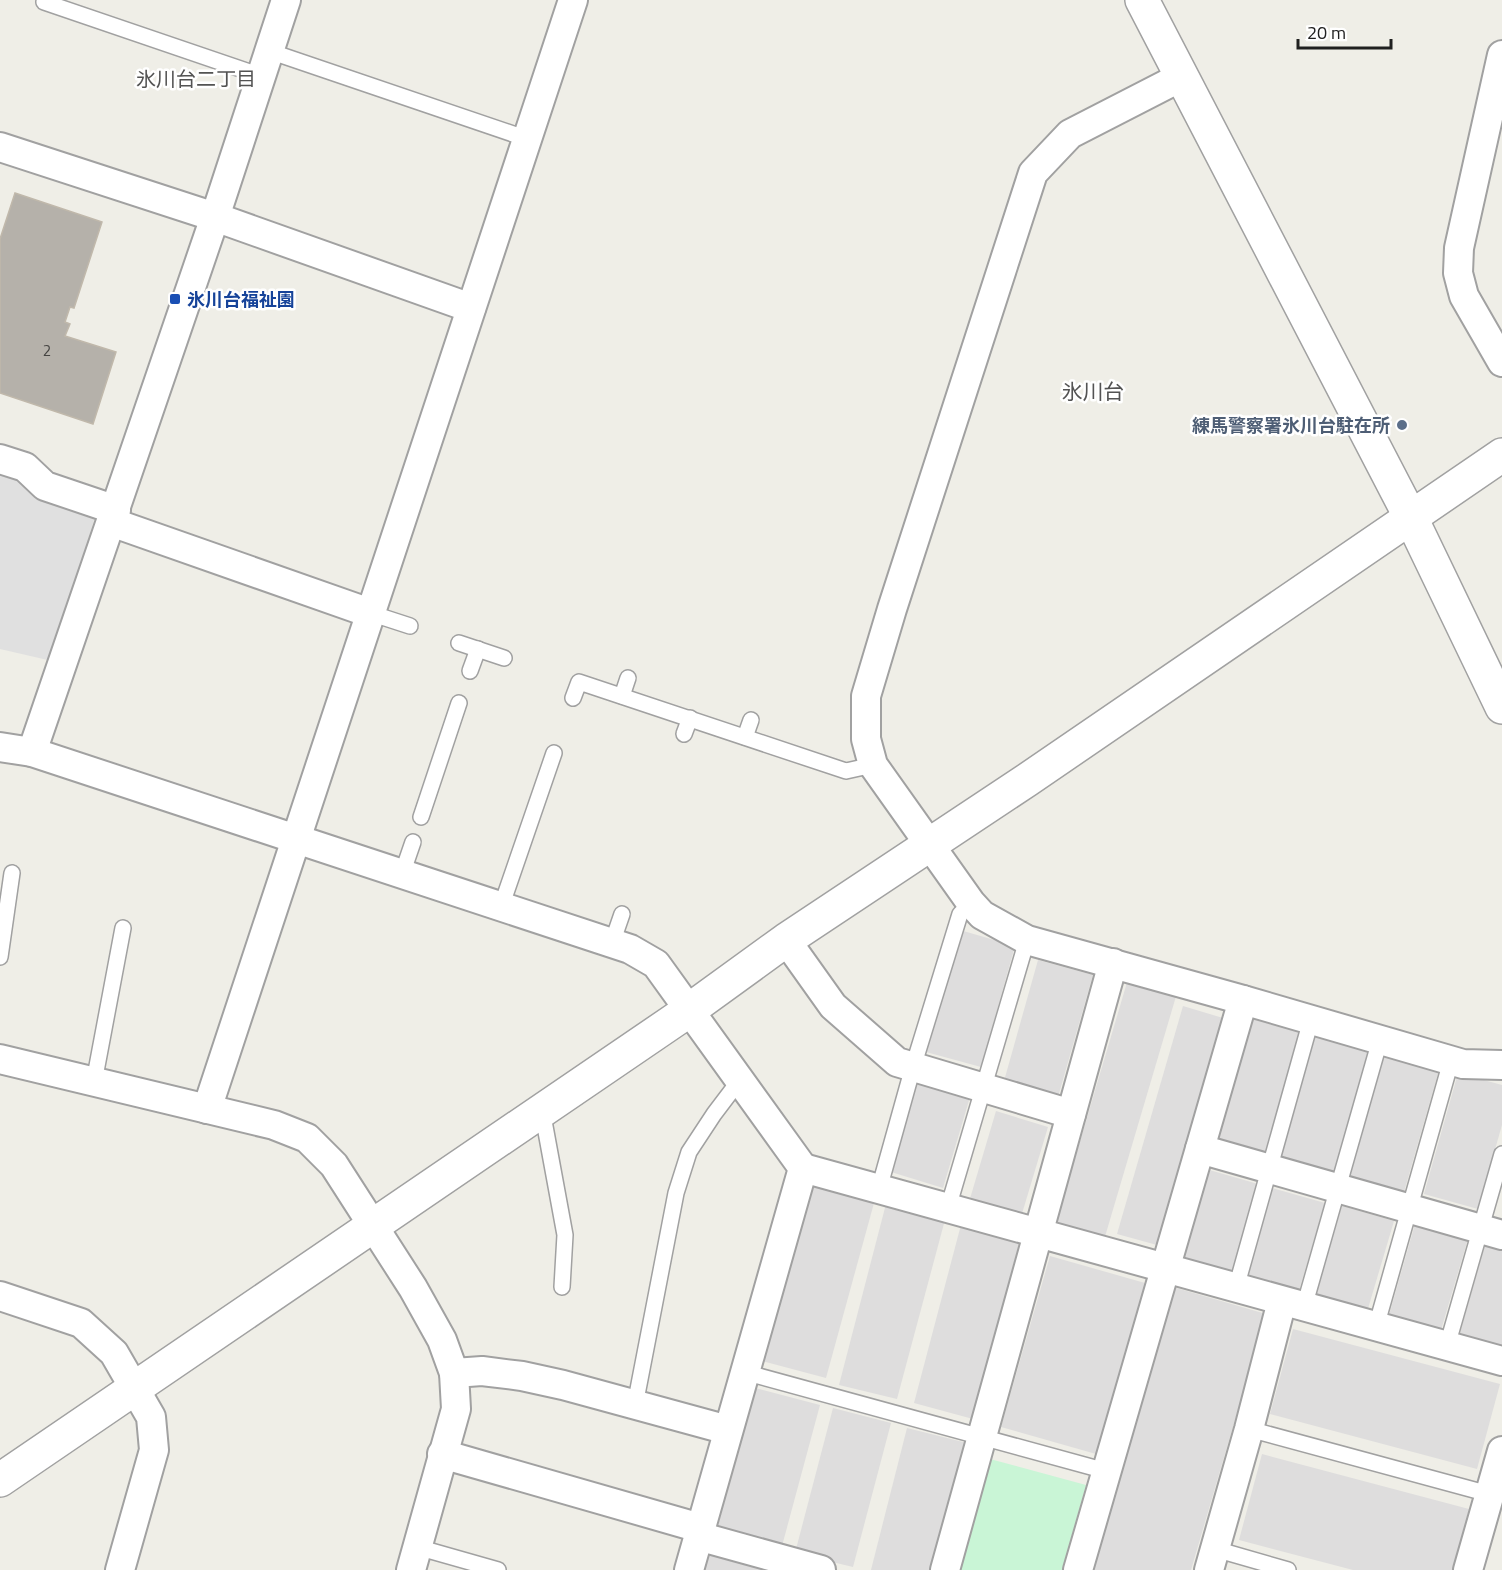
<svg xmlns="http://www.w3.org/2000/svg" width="1502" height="1570" viewBox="0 0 1502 1570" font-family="'Titillium Web','Noto Sans JP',sans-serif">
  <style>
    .residential { fill: #dedddd }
    .park { fill: #c9f5d6 }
    .parking { fill: #e0e0e0 }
    .building { fill: #b5b1aa; stroke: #c0b8ab; stroke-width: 1.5 }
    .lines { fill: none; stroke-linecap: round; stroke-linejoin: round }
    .service-casing { stroke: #a1a1a1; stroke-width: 18 }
    .minor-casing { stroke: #a1a1a1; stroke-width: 32 }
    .tertiary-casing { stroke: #a1a1a1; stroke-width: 36 }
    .service { stroke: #fff; stroke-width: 15 }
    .minor { stroke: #fff; stroke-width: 28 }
    .tertiary { stroke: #fff; stroke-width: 33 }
    .transit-dot { fill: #1a4fb4; stroke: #fff; stroke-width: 2 }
    .service-dot { fill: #5c6f8a; stroke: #fff; stroke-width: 2 }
    .labels { text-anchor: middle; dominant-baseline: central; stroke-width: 5; stroke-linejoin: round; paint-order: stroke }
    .number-label { font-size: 15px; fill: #454442 }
    .transit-label { font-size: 18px; font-weight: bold; fill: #164399; stroke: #fff; text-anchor: start }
    .service-label { font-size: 18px; font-weight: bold; fill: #4e5e75; stroke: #fff; text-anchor: end }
    .neighbourhood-label { font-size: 20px; fill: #535353; stroke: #fff }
    .quarter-label { font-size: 21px; fill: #535353; stroke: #fff }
  </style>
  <rect width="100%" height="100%" fill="#efeee7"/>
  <g class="residential">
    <polygon points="960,930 1015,946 981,1067 926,1052"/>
    <polygon points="1038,960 1093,975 1058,1097 1004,1081"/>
    <polygon points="1128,979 1177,993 1104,1240 1055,1226"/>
    <polygon points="1183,1006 1223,1018 1157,1245 1117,1234"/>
    <polygon points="1249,1018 1303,1033 1268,1155 1214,1139"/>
    <polygon points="1315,1037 1369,1052 1335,1173 1281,1158"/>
    <polygon points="1384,1055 1439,1070 1404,1192 1350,1177"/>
    <polygon points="1458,1073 1502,1085 1502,1125 1478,1209 1424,1194"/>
    <polygon points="918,1081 970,1097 943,1188 891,1172"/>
    <polygon points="996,1111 1048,1127 1021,1217 969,1202"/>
    <polygon points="1206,1169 1258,1184 1231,1275 1179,1259"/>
    <polygon points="809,1185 874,1203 826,1378 762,1361"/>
    <polygon points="1272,1188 1325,1203 1298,1294 1246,1278"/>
    <polygon points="887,1200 946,1216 897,1399 839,1385"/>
    <polygon points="1342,1206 1394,1221 1367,1312 1315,1297"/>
    <polygon points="962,1221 1021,1236 973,1419 914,1403"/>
    <polygon points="1415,1224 1468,1239 1441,1330 1389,1315"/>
    <polygon points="1487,1238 1502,1240 1502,1353 1458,1340"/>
    <polygon points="1050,1256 1145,1283 1096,1454 1001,1427"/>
    <polygon points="1173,1287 1266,1314 1191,1570 1090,1570"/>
    <polygon points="1293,1329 1500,1384 1477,1469 1270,1414"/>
    <polygon points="755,1388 820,1405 782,1546 717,1529"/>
    <polygon points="833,1408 891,1423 853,1567 795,1553"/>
    <polygon points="907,1428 967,1443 933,1570 871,1570"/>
    <polygon points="1262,1454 1469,1509 1453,1570 1353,1570 1239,1540"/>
    <polygon points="706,1549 769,1570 700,1570"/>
  </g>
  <polygon class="park" points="990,1459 1086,1485 1062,1570 959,1570"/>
  <polygon class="parking" points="0,472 20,478 90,512 94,520 52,661 0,649"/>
  <polygon class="building" points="15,193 102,222 74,308 70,307 65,322 70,324 65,336 116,352 93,424 0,393 0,239"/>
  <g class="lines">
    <g class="service-casing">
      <g id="service">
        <polyline points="44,2 261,76"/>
        <polyline points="269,51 528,139"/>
        <polyline points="370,613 410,626"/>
        <polyline points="459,643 504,658"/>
        <polyline points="470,671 478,649"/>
        <polyline points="622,696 628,678"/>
        <polyline points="573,698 579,682 846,771 873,765"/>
        <polyline points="684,734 690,718"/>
        <polyline points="745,737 751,720"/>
        <polyline points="421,817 459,703"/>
        <polyline points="402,874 413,842"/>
        <polyline points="501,907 554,753"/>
        <polyline points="612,943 622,914"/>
        <polyline points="0,957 12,873"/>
        <polyline points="94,1082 123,928"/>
        <polyline points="542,1110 565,1235 562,1287"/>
        <polyline points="879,1189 913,1067 960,914 971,903"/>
        <polyline points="948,1208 1027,940"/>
        <polyline points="1236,1288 1311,1020"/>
        <polyline points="1304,1307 1380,1040"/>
        <polyline points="1376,1327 1451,1061"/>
        <polyline points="1447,1346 1502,1154"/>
        <polyline points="744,1372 1106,1471"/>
        <polyline points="635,1405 676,1193 689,1152 714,1114 739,1081"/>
        <polyline points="1249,1429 1489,1494"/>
        <polyline points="417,1547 498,1570"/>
        <polyline points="1215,1549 1288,1570"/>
      </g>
    </g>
    <g class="minor-casing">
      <g id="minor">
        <polyline points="1502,55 1459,248 1458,273 1464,296 1502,362"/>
        <polyline points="1181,77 1070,134 1033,173 892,609 866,696 866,739 873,765 971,903 982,915 1027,940 1243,1000 1463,1064 1502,1065"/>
        <polyline points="0,147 215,217 471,308"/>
        <polyline points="0,459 25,467 45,486 116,510"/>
        <polyline points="111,522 370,613"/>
        <polyline points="0,747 32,752 630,949 656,964 803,1168 689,1570"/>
        <polyline points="32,752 215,217 286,0"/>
        <polyline points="786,940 833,1006 897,1062 1071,1114"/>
        <polyline points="0,1059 274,1125 307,1138 334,1165 413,1288 442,1340 454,1373 456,1409 411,1570"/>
        <polyline points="207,1109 573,0"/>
        <polyline points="1200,1149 1502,1235"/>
        <polyline points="803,1168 1502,1361"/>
        <polyline points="0,1296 81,1323 114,1353 151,1417 154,1450 120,1570"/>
        <polyline points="454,1373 482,1371 522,1376 563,1385 728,1430"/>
        <polyline points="442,1454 700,1528"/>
        <polyline points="698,1536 821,1570"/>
        <polyline points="945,1570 1113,963"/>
        <polyline points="1078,1570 1243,1000"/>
        <polyline points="1209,1570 1249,1429 1282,1301"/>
        <polyline points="1468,1570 1502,1451"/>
      </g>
    </g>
    <g class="tertiary-casing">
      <g id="tertiary">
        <polyline points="1142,0 1411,518 1502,707"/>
        <polyline points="0,1480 688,1011 786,940 1027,780 1502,455"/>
      </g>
    </g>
    <use href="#service" class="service"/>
    <use href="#minor" class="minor"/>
    <use href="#tertiary" class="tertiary"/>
  </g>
  <rect class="transit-dot" x="169" y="293" width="12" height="12" rx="3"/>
  <circle class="service-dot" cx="1402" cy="425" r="6"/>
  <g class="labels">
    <g class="number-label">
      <text x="47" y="350">2</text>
    </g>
    <g class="transit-label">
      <text x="187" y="299">氷川台福祉園</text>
    </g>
    <g class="service-label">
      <text x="1390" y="425">練馬警察署氷川台駐在所</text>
    </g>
    <g class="neighbourhood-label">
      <text x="196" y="78">氷川台二丁目</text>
    </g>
    <g class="quarter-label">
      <text x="1093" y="391">氷川台</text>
    </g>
  </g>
  <path d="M1298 39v9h93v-9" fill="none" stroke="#202020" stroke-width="3"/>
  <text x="1307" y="39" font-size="18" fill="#202020" stroke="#ffffff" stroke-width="4.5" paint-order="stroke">20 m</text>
</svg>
